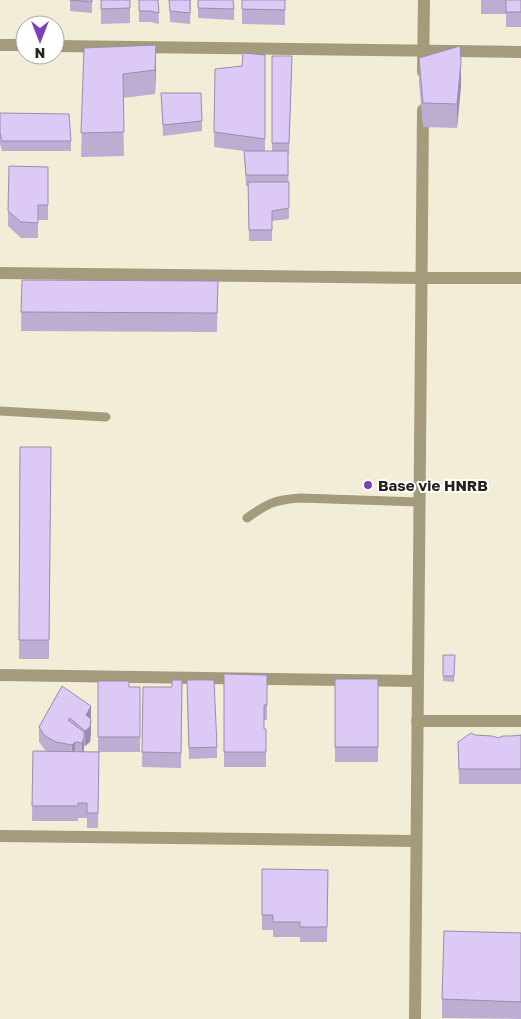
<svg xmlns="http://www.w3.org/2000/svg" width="521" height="1019" viewBox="0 0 521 1019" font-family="'Golos Text',sans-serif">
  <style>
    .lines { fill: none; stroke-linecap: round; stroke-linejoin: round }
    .service { stroke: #a39b7b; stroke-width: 9 }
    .minor { stroke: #a39b7b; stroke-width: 12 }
    .wall { fill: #bdadd3 }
    .shaded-wall { fill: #9a8dac }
    .building { fill: #dcc9f5; stroke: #9a8dac }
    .poi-dot { fill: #7d40b5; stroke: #fff; stroke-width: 2 }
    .labels { text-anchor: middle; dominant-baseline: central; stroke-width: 4; stroke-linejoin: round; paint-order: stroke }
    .poi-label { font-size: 15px; font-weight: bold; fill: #25231b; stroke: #fff; text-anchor: start }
  </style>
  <rect width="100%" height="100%" fill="#f2edd7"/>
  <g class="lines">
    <g class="service">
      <polyline points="0,411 106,417"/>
      <path d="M247 518C268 503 274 500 300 498L419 502"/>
    </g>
    <g class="minor">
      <polyline points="0,45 25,45"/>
      <polyline points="55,46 521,52"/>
      <polyline points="423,72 424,0"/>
      <polyline points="0,273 421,278 521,278"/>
      <polyline points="0,675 417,681"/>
      <polyline points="417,721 521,721"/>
      <polyline points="0,836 416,841"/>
      <polyline points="415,1019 423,110"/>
    </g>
  </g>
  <g class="wall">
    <polygon points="70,0 92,0 92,13 70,11"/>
    <polygon points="130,0 130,23 101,24 101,9"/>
    <polygon points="139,0 158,0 159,24 150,22 139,22"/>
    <polygon points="169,0 191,0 190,24 170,22"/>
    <polygon points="198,0 234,9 234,20 198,18"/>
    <polygon points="242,0 285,0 285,25 242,24"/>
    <polygon points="481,0 521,0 521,27 506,27 506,14 481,14"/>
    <polygon points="84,48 156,69 155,94 123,98 124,156 81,157"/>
    <polygon points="265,55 265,151 272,151 272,56 292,66 289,154 288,154 289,219 272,221 272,241 249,241 248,186 246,186 244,151 214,147 215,69 242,66"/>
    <polygon points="419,58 461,86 457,128 423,127 419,82"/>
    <polygon points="161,93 202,121 202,131 163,136"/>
    <polygon points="0,113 71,141 71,151 2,151 0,144"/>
    <polygon points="48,167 48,220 38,220 38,238 21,238 8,226 8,211"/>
    <polygon points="22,280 218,281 217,332 21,331"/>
    <polygon points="20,447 51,447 49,659 19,659"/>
    <polygon points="443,655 455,655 454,682 443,681"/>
    <polygon points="224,674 267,675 267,720 264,720 264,729 266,729 266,767 224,767"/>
    <rect x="335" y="679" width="43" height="83"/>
    <polygon points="182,680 181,768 142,767 143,687 172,687"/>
    <polygon points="98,681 129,687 140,687 140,752 98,752"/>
    <polygon points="62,686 91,734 90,742 85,746 84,746 84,752 99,752 98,828 87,828 87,818 78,818 78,821 32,821 33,751 46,751 39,742 39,727"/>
    <polygon points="187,691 217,747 217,758 189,759"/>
    <polygon points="475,735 498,738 521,735 521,784 459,784 458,742"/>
    <polygon points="262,869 328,870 327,942 300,942 300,937 273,937 273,930 262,930"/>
    <polygon points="521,933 521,1019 442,1018 442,999"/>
  </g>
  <g class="shaded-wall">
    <polygon points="156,45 156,69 155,94 155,70"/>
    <polygon points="461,62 461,86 457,128 457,104"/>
    <polygon points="91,706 91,734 90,742 85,746 85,731 86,715"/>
    <polygon points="84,738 84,753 82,758 82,743"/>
    <polygon points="75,742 75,757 72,760 72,745"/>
  </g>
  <g class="building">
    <polygon points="70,0 92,0 92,2"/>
    <polygon points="101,0 130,0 130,8 101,9"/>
    <polygon points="139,0 158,0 159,13 150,11 139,11"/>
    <polygon points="169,0 190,0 190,13 170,11"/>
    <polygon points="198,0 233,0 234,9 198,8"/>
    <polygon points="242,0 285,0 285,10 242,9"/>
    <rect x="506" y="0" width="15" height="12"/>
    <polygon points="156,45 155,70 123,74 124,132 81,133 84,48"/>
    <polygon points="460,46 461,62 457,104 423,103 419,58"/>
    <polygon points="243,53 265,55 265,139 214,132 215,69 242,66"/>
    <polygon points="272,56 292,56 289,143 272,143"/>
    <polygon points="161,93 201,93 202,121 163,125"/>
    <polygon points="0,113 69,114 71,141 2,141 0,133"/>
    <polygon points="244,151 288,151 288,175 246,175"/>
    <polygon points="9,166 48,167 48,205 38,205 38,223 21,222 8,211"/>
    <polygon points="248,182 289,182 289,208 272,211 272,230 249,230"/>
    <polygon points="22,280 218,281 217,313 21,312"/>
    <polygon points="20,447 51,447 49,640 19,640"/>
    <polygon points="443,655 455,655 454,676 443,676"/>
    <polygon points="224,674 267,675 267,705 264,705 264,729 266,729 266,752 224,752"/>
    <rect x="335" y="679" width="43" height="68"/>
    <polygon points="172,680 182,680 181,753 142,752 143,687 172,687"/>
    <polygon points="187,680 214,680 217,747 189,748"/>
    <polygon points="98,681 129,681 129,687 140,687 140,737 98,737"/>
    <polygon points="62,686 91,706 86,715 91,719 90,727 85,731 70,718 68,720 84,732 84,738 82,743 75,742 72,745 56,742 45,736 39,727"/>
    <polygon points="471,733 475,735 492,736 498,738 503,736 511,736 521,735 521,769 459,769 458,742"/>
    <polygon points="33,751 99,752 98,813 87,813 87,803 78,803 78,806 32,806"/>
    <polygon points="262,869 328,870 327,927 300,927 300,922 273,922 273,915 262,915"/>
    <polygon points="444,931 521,933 521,1002 442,999"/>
  </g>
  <circle class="poi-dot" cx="368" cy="485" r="5"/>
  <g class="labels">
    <g class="poi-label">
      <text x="378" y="485">Base vie HNRB</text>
    </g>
  </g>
  <g transform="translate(40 40) rotate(180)"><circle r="24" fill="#ffffff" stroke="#a8a7a4"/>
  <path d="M0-4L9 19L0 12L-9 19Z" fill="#7d40b5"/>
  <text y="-8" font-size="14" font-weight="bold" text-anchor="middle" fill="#25231b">N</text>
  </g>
</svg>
